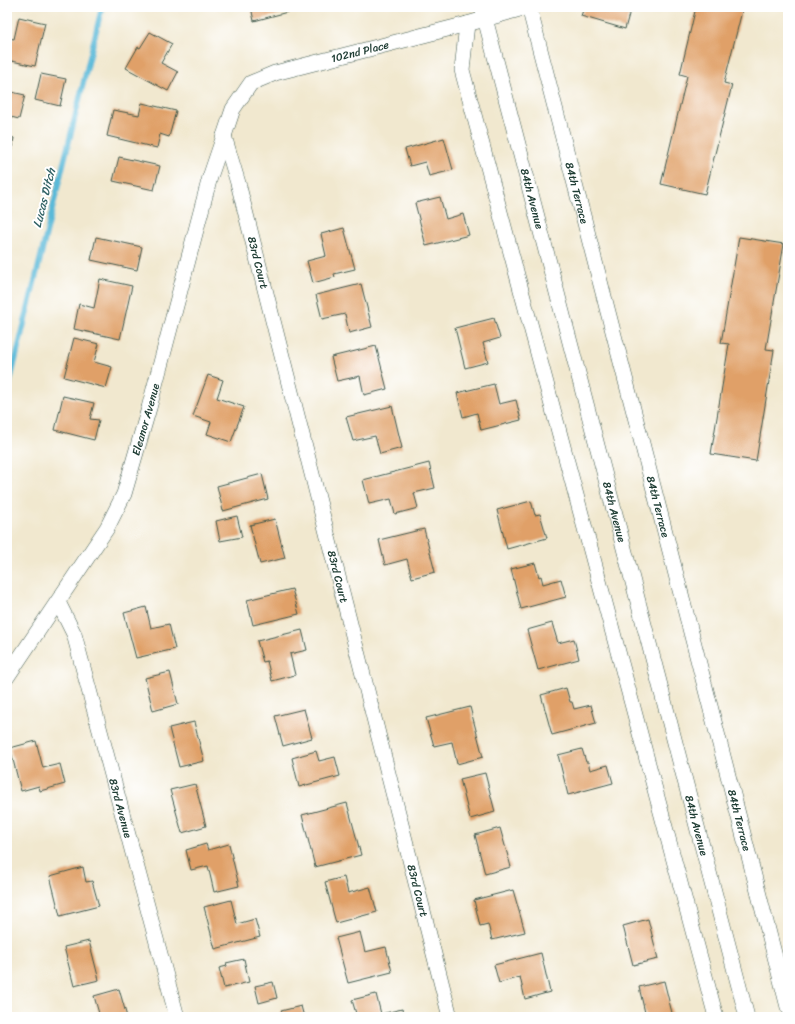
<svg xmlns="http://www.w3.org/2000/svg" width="795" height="1024" viewBox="0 0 795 1024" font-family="Sriracha,sans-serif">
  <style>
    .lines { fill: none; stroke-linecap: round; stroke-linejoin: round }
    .stream { stroke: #5ab9d8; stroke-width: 5.5 }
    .building { fill: #e0a067 }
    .minor-casing { stroke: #3e574b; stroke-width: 16 }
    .minor { stroke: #fff; stroke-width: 15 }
    .labels { text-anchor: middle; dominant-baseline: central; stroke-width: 4; stroke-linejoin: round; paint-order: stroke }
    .street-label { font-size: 11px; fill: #1f3d34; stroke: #fff }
    .water-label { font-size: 12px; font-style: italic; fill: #316265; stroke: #fff }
  </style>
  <rect width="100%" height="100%" fill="#fff"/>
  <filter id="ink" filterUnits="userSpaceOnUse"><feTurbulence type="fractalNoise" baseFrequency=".025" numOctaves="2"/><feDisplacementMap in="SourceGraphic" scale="8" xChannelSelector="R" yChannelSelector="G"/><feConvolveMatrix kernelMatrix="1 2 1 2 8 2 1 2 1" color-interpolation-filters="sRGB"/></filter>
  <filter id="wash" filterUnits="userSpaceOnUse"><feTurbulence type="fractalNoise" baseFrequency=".012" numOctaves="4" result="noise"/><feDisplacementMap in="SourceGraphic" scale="16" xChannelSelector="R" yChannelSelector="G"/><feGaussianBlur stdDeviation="0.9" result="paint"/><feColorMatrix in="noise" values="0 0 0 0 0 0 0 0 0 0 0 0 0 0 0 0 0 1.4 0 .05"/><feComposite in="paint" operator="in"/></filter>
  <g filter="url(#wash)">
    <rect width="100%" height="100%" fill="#f1e8cf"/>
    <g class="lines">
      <polyline class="stream" points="7,394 102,7"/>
    </g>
    <g id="blocks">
      <g class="building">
        <polygon points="251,7 295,7 295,10 254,21"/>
        <polygon points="584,7 631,7 625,29 581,16"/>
        <polygon points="696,7 743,7 724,83 732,85 705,194 661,184 687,76 680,74"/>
        <polygon points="19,17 45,23 35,66 7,60 7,38 14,39"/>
        <polygon points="150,32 172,44 161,63 178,72 168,91 126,68 138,47 140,48"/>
        <polygon points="41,74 66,79 60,106 35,100"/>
        <polygon points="7,91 25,95 19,119 7,116"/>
        <polygon points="142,103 176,111 169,137 160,134 157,148 107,136 113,110 139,115"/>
        <polygon points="7,136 14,138 8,168 7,168"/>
        <polygon points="444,138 453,170 429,176 425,162 410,166 405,149"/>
        <polygon points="119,157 160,166 154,190 113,181"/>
        <polygon points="440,197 446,219 463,214 469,235 426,246 415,203"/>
        <polygon points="344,228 355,269 334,274 335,277 313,283 307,261 326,256 321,234"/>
        <polygon points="96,237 142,247 137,270 91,260"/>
        <polygon points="739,237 784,244 766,349 774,350 756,461 711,454 729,344 721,343"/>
        <polygon points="100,279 132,286 120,339 74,329 79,304 94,308"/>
        <polygon points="361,284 372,327 349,333 345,314 322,319 316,295"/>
        <polygon points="494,318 500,338 483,343 488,362 465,368 455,328"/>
        <polygon points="74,338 99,344 94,362 112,367 106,388 64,377"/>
        <polygon points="376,346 387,389 364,395 360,376 337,381 331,357"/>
        <polygon points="208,375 223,380 217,398 244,407 231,442 207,434 211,422 193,416"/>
        <polygon points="494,384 499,404 516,400 521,420 481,430 477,413 463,417 457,393"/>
        <polygon points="63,396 94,403 90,419 99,420 94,440 55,430"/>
        <polygon points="392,406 402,448 380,454 375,436 353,441 346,417"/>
        <polygon points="429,463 435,488 414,493 418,508 395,514 391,499 369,504 363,480"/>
        <polygon points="262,474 268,499 223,511 217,486"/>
        <polygon points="531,501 535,515 540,514 547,538 507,549 497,510"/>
        <polygon points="237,516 242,537 220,541 216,521"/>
        <polygon points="275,519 285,558 260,564 250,525"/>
        <polygon points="424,529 435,572 412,578 407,559 385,565 379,540"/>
        <polygon points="535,563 539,577 541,576 543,584 561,579 566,597 521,609 511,569"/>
        <polygon points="292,589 299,614 253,625 247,600"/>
        <polygon points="146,607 151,628 169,624 175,649 136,658 124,613"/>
        <polygon points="552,623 558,643 574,639 579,659 538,670 527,630"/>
        <polygon points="302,630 307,650 290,654 295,675 272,681 267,661 263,662 257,641"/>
        <polygon points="170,672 178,704 153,711 145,678"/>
        <polygon points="566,688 570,702 572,702 574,709 591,705 596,723 552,735 541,695"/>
        <polygon points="470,707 483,757 457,764 452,742 434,746 426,718"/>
        <polygon points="304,709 312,738 283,746 275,716"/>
        <polygon points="194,722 204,761 179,767 169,728"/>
        <polygon points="36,741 43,768 60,764 65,784 40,791 39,786 21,791 10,748"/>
        <polygon points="582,749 586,762 588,762 590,770 608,765 613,783 568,795 558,755"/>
        <polygon points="316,751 319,761 335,757 340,776 299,787 292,758"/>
        <polygon points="485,773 495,812 470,819 460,779"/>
        <polygon points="195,784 206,826 182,833 170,790"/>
        <polygon points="347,803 361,855 315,867 302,815"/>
        <polygon points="500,828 511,867 485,874 475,835"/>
        <polygon points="206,844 208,850 229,844 239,886 214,892 208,866 191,870 186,850"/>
        <polygon points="83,867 86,882 92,881 99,906 60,916 50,876"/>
        <polygon points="344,877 348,893 370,887 377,912 336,923 325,882"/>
        <polygon points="513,890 525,932 492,940 488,924 480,926 474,900"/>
        <polygon points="231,900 237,924 255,919 260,937 215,949 204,907"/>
        <polygon points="648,919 658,959 633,965 623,926"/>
        <polygon points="360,932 365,952 386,947 392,972 348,983 336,938"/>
        <polygon points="89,941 99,980 74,986 64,947"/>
        <polygon points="541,953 550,992 525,999 520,977 499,983 494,965"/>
        <polygon points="244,959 249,982 224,988 219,968 227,966 226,963"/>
        <polygon points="664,981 673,1017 646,1017 639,987"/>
        <polygon points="273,982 277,998 259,1003 255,986"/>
        <polygon points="119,989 127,1017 100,1017 94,996"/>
        <polygon points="376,994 381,1014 402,1009 404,1017 357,1017 352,1000"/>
        <polygon points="301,1006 304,1017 283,1017 281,1011"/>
      </g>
    </g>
  </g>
  <g filter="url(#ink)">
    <use href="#blocks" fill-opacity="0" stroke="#3e574b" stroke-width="1"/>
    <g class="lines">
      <g class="minor-casing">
        <g id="minor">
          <path id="s1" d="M482 7 747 1017"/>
          <path id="s2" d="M529 7 788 1007"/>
          <polyline points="467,24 462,70 716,1017"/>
          <path id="s3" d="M224 136 238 183 450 1017"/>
          <path id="s4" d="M58 602 74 634 177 1017"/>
          <path id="s5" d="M7 677 107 528 124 494 149 408 210 177 224 136 233 109 251 83 275 73 467 24 527 7"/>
        </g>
      </g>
      <use href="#minor" class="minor"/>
    </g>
  </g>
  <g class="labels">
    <g class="street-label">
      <text stroke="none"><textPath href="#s5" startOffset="763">102nd Place</textPath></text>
      <text stroke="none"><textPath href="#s2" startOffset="192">84th Terrace</textPath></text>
      <text stroke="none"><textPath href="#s1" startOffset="198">84th Avenue</textPath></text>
      <text stroke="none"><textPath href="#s3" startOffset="131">83rd Court</textPath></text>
      <text stroke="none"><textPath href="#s5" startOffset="295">Eleanor Avenue</textPath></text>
      <text stroke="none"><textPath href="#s2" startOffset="516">84th Terrace</textPath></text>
      <text stroke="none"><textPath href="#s1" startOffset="522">84th Avenue</textPath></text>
      <text stroke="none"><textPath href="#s3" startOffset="455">83rd Court</textPath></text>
      <text stroke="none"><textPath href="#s4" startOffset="216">83rd Avenue</textPath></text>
      <text stroke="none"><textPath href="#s2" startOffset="840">84th Terrace</textPath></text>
      <text stroke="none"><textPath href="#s1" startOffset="846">84th Avenue</textPath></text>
      <text stroke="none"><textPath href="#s3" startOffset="779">83rd Court</textPath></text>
    </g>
    <g class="water-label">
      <text transform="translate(44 198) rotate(-76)">Lucas Ditch</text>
    </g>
  </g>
  <rect width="795" height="1024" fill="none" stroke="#fff" stroke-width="24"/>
</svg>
